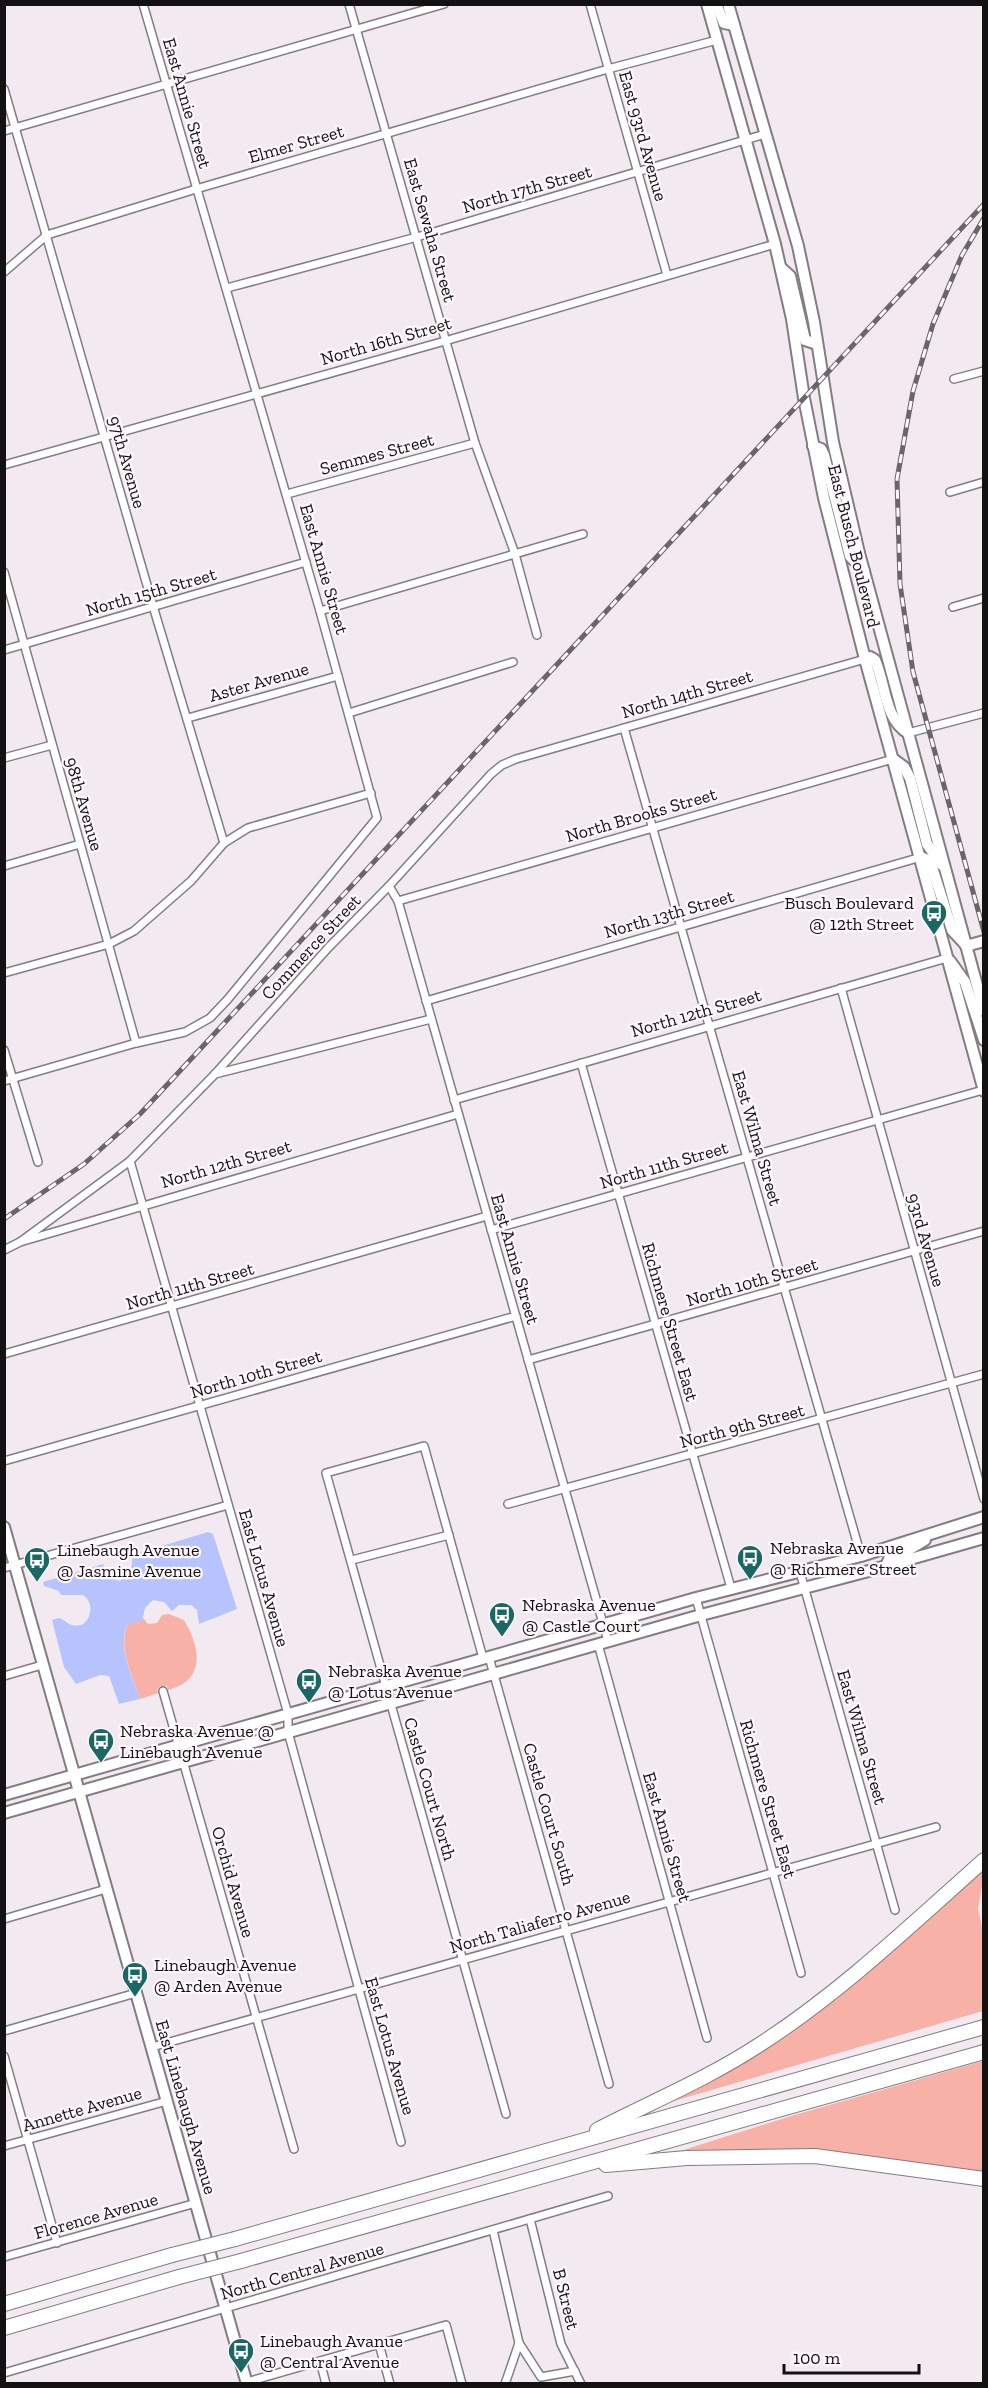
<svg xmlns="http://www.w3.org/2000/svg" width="988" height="2388" viewBox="0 0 988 2388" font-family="'Zilla Slab',serif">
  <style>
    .green { fill: #f8b1a6 }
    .water { fill: #b6c3fd }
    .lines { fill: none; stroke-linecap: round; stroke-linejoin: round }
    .street-casing { stroke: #847c82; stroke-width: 10 }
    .secondary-casing { stroke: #847c82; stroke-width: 14 }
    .primary-casing { stroke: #847c82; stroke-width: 14 }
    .highway-casing { stroke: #847c82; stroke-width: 16 }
    .street { stroke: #fff; stroke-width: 7 }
    .secondary { stroke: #fff; stroke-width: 10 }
    .primary { stroke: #fff; stroke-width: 10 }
    .highway { stroke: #fff; stroke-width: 14 }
    .rail-casing { stroke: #6b6569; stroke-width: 5 }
    .rail { stroke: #fef8fd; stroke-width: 3; stroke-dasharray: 9; stroke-linecap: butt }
    .highway-bridge-casing { stroke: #847c82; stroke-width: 16; stroke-linecap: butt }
    .highway-bridge { stroke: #fff; stroke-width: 14 }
    .labels { text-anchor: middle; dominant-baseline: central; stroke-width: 4.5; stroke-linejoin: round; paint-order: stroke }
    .street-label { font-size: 18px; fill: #141113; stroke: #fef8fd }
    .poi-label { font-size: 18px; fill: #141113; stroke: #fef8fd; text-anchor: start }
  </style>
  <rect width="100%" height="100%" fill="#f3eaf1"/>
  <g class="green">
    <path d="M169 1614 184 1620C200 1647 207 1680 168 1690L167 1686 157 1688 158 1693 140 1699C133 1676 117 1647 128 1624L143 1618 148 1624 157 1623 162 1615Z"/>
    <polygon points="983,1865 983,1881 978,1909 984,1936 983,2011 667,2103 739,2060"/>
    <polygon points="983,2061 983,2173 677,2152 791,2116"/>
  </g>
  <path class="water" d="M208 1532 213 1534 237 1609 199 1624 197 1610 191 1605H179L172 1611 164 1602 153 1600 145 1608 142 1621 128 1624C116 1646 133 1677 140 1699L119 1704 109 1676 100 1675 76 1684 64 1667 52 1620 59 1618C63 1619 68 1624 72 1625 90 1630 97 1604 83 1595H61L59 1591 44 1586 43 1582 103 1564 108 1575 119 1581C130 1575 133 1567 132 1555Z"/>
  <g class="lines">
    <g class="street-casing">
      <g id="street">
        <polyline points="349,4 475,443 515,554 537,635"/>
        <polyline points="590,4 667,275"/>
        <polyline points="4,89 153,606 224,843"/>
        <polyline points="4,131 444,4"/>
        <polyline points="4,272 47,235 196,189 608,69 717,40"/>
        <polyline points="227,288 417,237 765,134"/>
        <polyline points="954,379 984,371"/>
        <polyline points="4,465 445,341 775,244"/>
        <polyline points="950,492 984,482"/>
        <polyline points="287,494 475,443"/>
        <polyline points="4,572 136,1043"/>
        <polyline points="953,607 984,598"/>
        <polyline points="320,611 583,534"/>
        <polyline points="4,650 306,562"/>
        <polyline points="349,713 513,662"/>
        <polyline points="188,718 338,676"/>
        <polyline points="624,728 861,1556"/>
        <polyline points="908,733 984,713"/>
        <polyline points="4,758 52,745"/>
        <polyline points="4,866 80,844"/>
        <polyline points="389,886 398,901 608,1641"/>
        <polyline points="398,901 893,759"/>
        <polyline points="4,973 109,944 134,931 191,881 224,843 248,828 371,793"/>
        <polyline points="841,988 984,1499"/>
        <polyline points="426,1001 921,857"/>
        <polyline points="4,1050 38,1162"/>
        <polyline points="581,1063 731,1588"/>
        <polyline points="215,1074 431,1019"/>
        <polyline points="4,1081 136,1043 185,1032 210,1018 228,999 377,818 320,611 143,4"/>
        <polyline points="454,1100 947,958"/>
        <polyline points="130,1161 288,1714 288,1732 401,2142"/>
        <polyline points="491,1230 983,1090"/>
        <polyline points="20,1242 130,1161 215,1074 328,948 389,886 491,774 502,765 516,759 865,659"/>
        <polyline points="4,1250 20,1242 458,1114"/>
        <polyline points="4,1354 487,1216"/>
        <polyline points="528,1360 984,1231"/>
        <polyline points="4,1461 516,1316"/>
        <polyline points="508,1504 984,1374"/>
        <polyline points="352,1560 449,1535"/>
        <polyline points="4,1568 228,1505"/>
        <polyline points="800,1572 895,1910"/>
        <polyline points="696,1598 801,1973"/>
        <polyline points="598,1644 707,2038"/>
        <polyline points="489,1657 609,2084"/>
        <polyline points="483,1658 424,1446 326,1473 506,2114"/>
        <polyline points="4,1676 42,1665"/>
        <polyline points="163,1691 294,2149"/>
        <polyline points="4,1919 106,1889"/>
        <polyline points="4,2031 136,1993"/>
        <polyline points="152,2047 936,1827"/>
        <polyline points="4,2056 57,2243"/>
        <polyline points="4,2146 167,2101"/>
        <polyline points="530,2219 561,2344 581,2384"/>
        <polyline points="493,2230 519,2343 541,2377 575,2371"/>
        <polyline points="4,2257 196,2203"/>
        <polyline points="379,2344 390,2384"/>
        <polyline points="320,2361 326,2384"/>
        <polyline points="4,2373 608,2196"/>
        <polyline points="247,2382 446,2325 462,2384"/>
        <polyline points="505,2384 519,2343"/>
      </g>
    </g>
    <g class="secondary-casing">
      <g id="secondary">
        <polyline points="966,946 984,941"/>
        <polyline points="4,1527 247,2384"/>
      </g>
    </g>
    <g class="primary-casing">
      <g id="primary">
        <polyline points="707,4 775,244 792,319 804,398 824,498 865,659 984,1091"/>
        <polyline points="716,4 724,23 734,25"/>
        <polyline points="728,4 798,246 814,322 833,442 859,553 984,1011"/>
        <polyline points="781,268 790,276 805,340 817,344"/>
        <polyline points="813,446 821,449 824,455 850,556 864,571"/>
        <path d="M865 659 870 657 875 660C886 685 884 718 908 733"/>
        <polyline points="893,759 904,767 910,778 927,844 942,865"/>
        <polyline points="921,857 928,860 932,867 952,930 965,944"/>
        <polyline points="950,961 965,982 984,1040"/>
        <polyline points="886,1566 890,1557 910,1549 925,1540"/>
        <polyline points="4,1795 696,1598 861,1556 984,1517"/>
        <polyline points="4,1813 701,1615 865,1572 984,1538"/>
      </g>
    </g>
    <g class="highway-casing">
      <g id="highway">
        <path d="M597 2130C651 2102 707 2079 759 2045 840 1993 911 1925 984 1860"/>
        <polyline points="606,2165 687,2158 815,2156 984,2179"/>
        <polyline points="235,2239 984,2027"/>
        <polyline points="241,2261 984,2052"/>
        <polyline points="4,2304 172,2255"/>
        <polyline points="4,2328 179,2277"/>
      </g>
    </g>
    <use href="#street" class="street"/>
    <use href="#secondary" class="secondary"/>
    <use href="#primary" class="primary"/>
    <use href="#highway" class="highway"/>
    <g class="rail-casing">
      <g id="rail">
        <polyline points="984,218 962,255 933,324 913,391 897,479 900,584 913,672 984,932"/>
        <polyline points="4,1219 84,1164 140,1114 984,204"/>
      </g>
    </g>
    <use href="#rail" class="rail"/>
    <g class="highway-bridge-casing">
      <g id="highway-bridge">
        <polyline points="172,2255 235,2239"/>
        <polyline points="179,2277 241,2261"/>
      </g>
    </g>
    <use href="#highway-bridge" class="highway-bridge"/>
  </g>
  <defs>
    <g id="bus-pin" transform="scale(1.35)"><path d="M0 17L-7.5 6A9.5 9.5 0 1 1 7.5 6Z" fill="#1b6763" stroke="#fef8fd"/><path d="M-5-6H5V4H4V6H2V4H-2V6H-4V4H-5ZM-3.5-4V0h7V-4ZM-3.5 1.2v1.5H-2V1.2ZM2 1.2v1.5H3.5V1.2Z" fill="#fff"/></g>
  </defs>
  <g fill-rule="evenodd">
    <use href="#bus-pin" x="934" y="913"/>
    <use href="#bus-pin" x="750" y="1558"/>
    <use href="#bus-pin" x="37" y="1560"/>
    <use href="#bus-pin" x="502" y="1615"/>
    <use href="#bus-pin" x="309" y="1681"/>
    <use href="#bus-pin" x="101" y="1741"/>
    <use href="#bus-pin" x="135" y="1975"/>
    <use href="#bus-pin" x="241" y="2351"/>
  </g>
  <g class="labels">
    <g class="street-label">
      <text transform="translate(187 103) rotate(74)">East Annie Street</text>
      <text transform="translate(643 136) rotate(74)">East 93rd Avenue</text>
      <text transform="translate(296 144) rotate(-16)">Elmer Street</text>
      <text transform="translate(527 189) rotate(-16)">North 17th Street</text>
      <text transform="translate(430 230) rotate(74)">East Sewaha Street</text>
      <text transform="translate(386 341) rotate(-16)">North 16th Street</text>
      <text transform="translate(377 454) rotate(-15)">Semmes Street</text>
      <text transform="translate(127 462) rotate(74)">97th Avenue</text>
      <text transform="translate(854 546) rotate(76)">East Busch Boulevard</text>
      <text transform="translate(324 569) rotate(74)">East Annie Street</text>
      <text transform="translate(151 592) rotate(-16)">North 15th Street</text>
      <text transform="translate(259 682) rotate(-16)">Aster Avenue</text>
      <text transform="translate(687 694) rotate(-16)">North 14th Street</text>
      <text transform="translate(84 804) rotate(74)">98th Avenue</text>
      <text transform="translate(641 815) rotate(-16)">North Brooks Street</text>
      <text transform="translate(669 914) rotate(-16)">North 13th Street</text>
      <text transform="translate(311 947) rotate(-47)">Commerce Street</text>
      <text transform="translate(696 1013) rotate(-16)">North 12th Street</text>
      <text transform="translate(757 1138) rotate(74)">East Wilma Street</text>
      <text transform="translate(226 1164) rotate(-16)">North 12th Street</text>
      <text transform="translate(664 1165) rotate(-16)">North 11th Street</text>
      <text transform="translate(926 1240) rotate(74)">93rd Avenue</text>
      <text transform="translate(515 1259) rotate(74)">East Annie Street</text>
      <text transform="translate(752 1282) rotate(-16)">North 10th Street</text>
      <text transform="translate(190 1286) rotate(-16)">North 11th Street</text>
      <text transform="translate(670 1322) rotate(74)">Richmere Street East</text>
      <text transform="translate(256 1374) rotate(-16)">North 10th Street</text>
      <text transform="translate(742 1426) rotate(-15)">North 9th Street</text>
      <text transform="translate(264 1578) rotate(74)">East Lotus Avenue</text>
      <text transform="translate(862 1737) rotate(74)">East Wilma Street</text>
      <text transform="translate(430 1789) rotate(74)">Castle Court North</text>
      <text transform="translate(768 1799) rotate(74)">Richmere Street East</text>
      <text transform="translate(549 1814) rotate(74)">Castle Court South</text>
      <text transform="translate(667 1837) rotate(74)">East Annie Street</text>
      <text transform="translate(233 1882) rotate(74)">Orchid Avenue</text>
      <text transform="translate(540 1922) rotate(-16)">North Taliaferro Avenue</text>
      <text transform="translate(390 2046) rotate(74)">East Lotus Avenue</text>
      <text transform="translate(186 2107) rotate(74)">East Linebaugh Avenue</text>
      <text transform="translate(82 2109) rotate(-16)">Annette Avenue</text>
      <text transform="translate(96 2216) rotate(-16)">Florence Avenue</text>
      <text transform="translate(302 2271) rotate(-16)">North Central Avenue</text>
      <text transform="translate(566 2299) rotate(76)">B Street</text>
    </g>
    <g class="poi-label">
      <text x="914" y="903" text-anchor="end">Busch Boulevard<tspan x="914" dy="21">@ 12th Street</tspan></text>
      <text x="770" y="1548">Nebraska Avenue<tspan x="770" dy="21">@ Richmere Street</tspan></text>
      <text x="57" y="1550">Linebaugh Avenue<tspan x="57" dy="21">@ Jasmine Avenue</tspan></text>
      <text x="522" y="1605">Nebraska Avenue<tspan x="522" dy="21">@ Castle Court</tspan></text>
      <text x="328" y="1671">Nebraska Avenue<tspan x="328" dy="21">@ Lotus Avenue</tspan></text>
      <text x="120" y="1731">Nebraska Avenue @<tspan x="120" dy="21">Linebaugh Avenue</tspan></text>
      <text x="154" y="1965">Linebaugh Avenue<tspan x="154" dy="21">@ Arden Avenue</tspan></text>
      <text x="260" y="2341">Linebaugh Avanue<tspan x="260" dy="21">@ Central Avenue</tspan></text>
    </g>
  </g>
  <rect width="988" height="2388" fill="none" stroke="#141113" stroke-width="12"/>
  <path d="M784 2364v9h135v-9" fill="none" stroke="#141113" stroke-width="3"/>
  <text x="793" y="2364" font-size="18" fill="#141113" stroke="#fef8fd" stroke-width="4.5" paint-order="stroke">100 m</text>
</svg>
